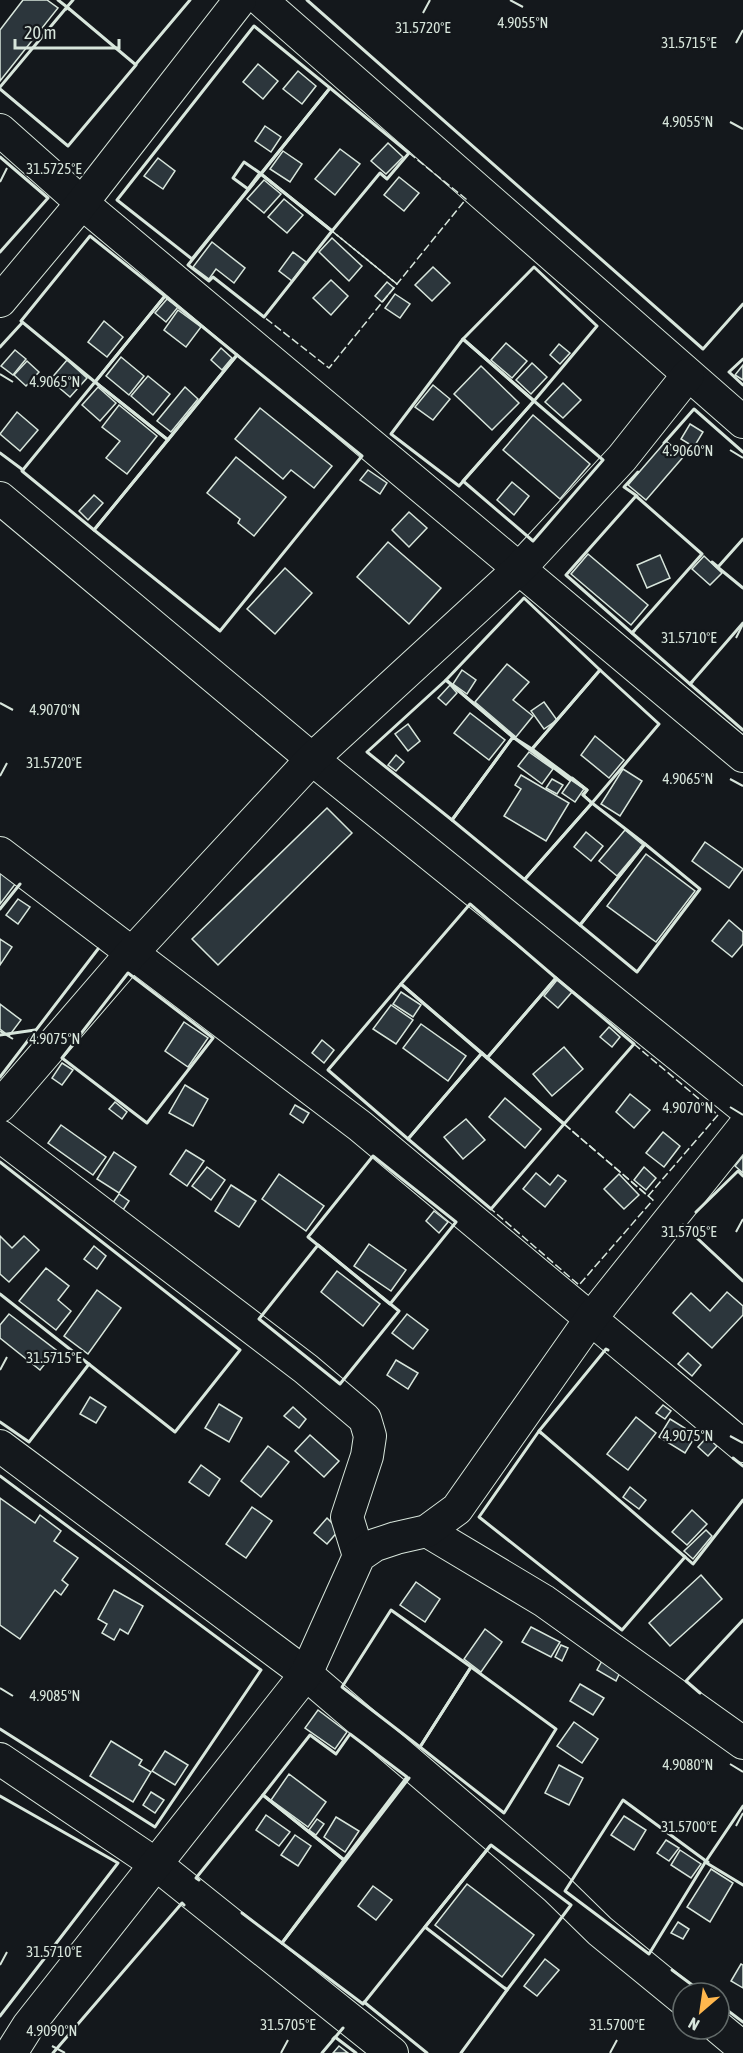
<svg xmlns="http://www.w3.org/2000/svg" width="743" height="2053" viewBox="0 0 743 2053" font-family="'Asap Condensed',sans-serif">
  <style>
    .building { fill: #2c363c; stroke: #d8e6dc; stroke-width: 1.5 }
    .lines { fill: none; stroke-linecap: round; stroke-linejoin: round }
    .street-casing { stroke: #d8e6dc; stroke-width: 34 }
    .street { stroke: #14181c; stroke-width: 32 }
    .fence { stroke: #d8e6dc; stroke-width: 1.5; stroke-dasharray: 8 3; stroke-linecap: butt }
    .wall { stroke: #d8e6dc; stroke-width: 3 }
    .ticks { fill: none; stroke: #d8e6dc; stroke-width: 2 }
    .ticks-label { font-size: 15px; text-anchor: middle; fill: #d8e6dc; stroke: #14181c; stroke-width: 4.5; stroke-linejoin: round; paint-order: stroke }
  </style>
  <rect width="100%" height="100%" fill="#14181c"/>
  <g class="building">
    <polygon points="23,0 47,0 58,8 0,81 0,30"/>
    <polygon points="258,64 278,81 263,99 243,82"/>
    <polygon points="298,71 316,86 302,104 283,89"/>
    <polygon points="265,126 281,137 271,152 255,141"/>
    <polygon points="388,143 403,157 386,174 371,161"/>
    <polygon points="340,149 360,164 335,195 315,179"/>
    <polygon points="283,151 302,164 290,182 270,169"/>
    <polygon points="158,158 175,171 163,189 144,176"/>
    <polygon points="399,177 419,193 404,211 384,195"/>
    <polygon points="264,180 281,194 264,213 247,199"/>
    <polygon points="284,199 303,215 287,233 268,217"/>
    <polygon points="332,238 362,266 349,281 319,252"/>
    <polygon points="212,242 245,268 234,283 216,269 209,279 193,267"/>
    <polygon points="293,252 306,262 292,281 279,271"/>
    <polygon points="433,267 450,283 432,301 415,285"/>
    <polygon points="331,280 348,296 331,315 313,298"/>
    <polygon points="387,282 394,288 382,302 375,296"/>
    <polygon points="395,294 410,304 400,318 385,308"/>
    <polygon points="167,299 178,307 166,322 155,313"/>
    <polygon points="178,310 201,327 186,347 164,330"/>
    <polygon points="104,321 123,337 107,357 88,342"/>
    <polygon points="506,343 527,361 512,378 491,360"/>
    <polygon points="559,344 570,353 560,364 550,355"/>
    <polygon points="221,348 232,358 222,370 211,360"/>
    <polygon points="15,350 26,359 13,375 1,366"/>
    <polygon points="121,357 144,376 129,395 106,376"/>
    <polygon points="67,360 87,378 70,397 50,380"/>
    <polygon points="27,361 39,372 26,386 14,375"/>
    <polygon points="532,363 547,377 531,394 516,380"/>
    <polygon points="743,365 743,380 735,375"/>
    <polygon points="481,366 519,403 492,430 454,394"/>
    <polygon points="148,376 170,394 153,415 131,396"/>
    <polygon points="563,383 581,400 563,418 545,402"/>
    <polygon points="433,385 450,399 433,420 415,407"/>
    <polygon points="98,387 116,403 100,421 82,405"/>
    <polygon points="185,387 198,399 171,432 157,421"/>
    <polygon points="119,405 157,436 127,474 106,458 120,441 102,427"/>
    <polygon points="260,408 332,466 314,488 291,470 283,479 235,439"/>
    <polygon points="17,412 38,430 20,451 0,434"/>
    <polygon points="533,415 590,464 560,499 503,450"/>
    <polygon points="690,424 703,432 694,447 681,439"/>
    <polygon points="666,441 684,456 646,500 628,485"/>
    <polygon points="236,457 286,497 254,536 238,523 240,519 207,493"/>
    <polygon points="368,470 387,483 380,494 360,480"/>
    <polygon points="512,482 529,496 514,515 497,500"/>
    <polygon points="94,495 103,503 88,520 79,511"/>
    <polygon points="409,512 427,528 409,547 392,530"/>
    <polygon points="388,542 441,588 409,624 357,577"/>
    <polygon points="588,554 648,605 631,625 571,574"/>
    <polygon points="660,555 670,578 647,588 637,565"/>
    <polygon points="704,556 722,573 710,585 692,569"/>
    <polygon points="285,568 312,593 275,634 247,609"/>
    <polygon points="507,664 529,682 513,700 533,716 516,737 475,702"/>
    <polygon points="462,670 476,680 467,694 453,684"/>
    <polygon points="450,685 457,693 446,705 438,698"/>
    <polygon points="544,702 557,720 544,729 531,711"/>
    <polygon points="470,713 505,740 489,760 454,733"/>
    <polygon points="408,724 420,741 408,751 395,734"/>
    <polygon points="595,736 624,760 609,778 581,755"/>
    <polygon points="529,752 553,769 542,784 518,766"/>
    <polygon points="396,755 404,762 396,771 388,765"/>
    <polygon points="623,769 642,781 620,816 601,804"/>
    <polygon points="521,775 569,803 546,841 504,816 521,789 515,785"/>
    <polygon points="552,779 563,785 557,794 546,788"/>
    <polygon points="571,780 584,789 575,802 562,793"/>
    <polygon points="327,808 352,833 218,965 192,939"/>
    <polygon points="625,830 643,845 617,876 599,861"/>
    <polygon points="586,832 603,846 591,861 574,847"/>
    <polygon points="705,842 743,869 729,888 692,861"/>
    <polygon points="646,854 695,891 656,942 607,906"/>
    <polygon points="0,871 16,883 0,904"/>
    <polygon points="18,899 30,907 18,924 6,915"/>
    <polygon points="729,920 743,932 743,944 732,957 712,941"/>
    <polygon points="0,939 12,947 0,965"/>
    <polygon points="557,980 572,992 558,1008 544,996"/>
    <polygon points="401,992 421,1005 413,1017 393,1004"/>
    <polygon points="0,1004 21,1020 9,1036 0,1029"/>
    <polygon points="391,1005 413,1020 396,1044 373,1029"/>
    <polygon points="184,1022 208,1038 188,1067 165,1051"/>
    <polygon points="421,1024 466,1056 448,1081 403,1048"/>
    <polygon points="609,1027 620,1037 612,1047 600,1037"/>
    <polygon points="322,1040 334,1050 324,1063 312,1053"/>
    <polygon points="564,1047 583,1069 552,1096 533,1074"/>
    <polygon points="62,1063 73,1070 62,1085 52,1078"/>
    <polygon points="185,1085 208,1099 193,1126 169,1113"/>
    <polygon points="630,1094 650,1110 634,1128 616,1112"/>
    <polygon points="505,1098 541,1129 525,1148 489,1117"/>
    <polygon points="115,1102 127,1112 122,1119 109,1109"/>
    <polygon points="295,1105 309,1113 303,1123 290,1114"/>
    <polygon points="466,1119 485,1140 463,1159 444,1137"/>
    <polygon points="61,1125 106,1157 93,1175 48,1143"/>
    <polygon points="663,1132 680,1146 664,1167 646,1153"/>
    <polygon points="186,1150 204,1161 187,1186 170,1174"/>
    <polygon points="114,1152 136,1167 119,1193 97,1179"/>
    <polygon points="743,1156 743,1173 735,1166"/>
    <polygon points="207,1167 225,1180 211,1200 192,1186"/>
    <polygon points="644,1167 656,1178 646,1190 634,1180"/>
    <polygon points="536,1173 550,1185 558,1175 566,1181 545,1207 523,1189"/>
    <polygon points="279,1174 324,1206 306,1231 262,1199"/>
    <polygon points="619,1174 639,1195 624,1209 604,1189"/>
    <polygon points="231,1185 256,1201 239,1227 215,1211"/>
    <polygon points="119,1194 129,1201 121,1213 110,1207"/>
    <polygon points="434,1211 448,1222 439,1233 426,1221"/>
    <polygon points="0,1236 12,1248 24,1236 39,1250 9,1282 0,1274"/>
    <polygon points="369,1244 406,1270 391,1291 354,1266"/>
    <polygon points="94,1246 106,1256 97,1269 84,1259"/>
    <polygon points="46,1268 69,1286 58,1300 71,1311 56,1330 19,1301"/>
    <polygon points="337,1271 380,1304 363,1326 321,1292"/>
    <polygon points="97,1290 121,1308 88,1354 64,1336"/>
    <polygon points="727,1292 743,1306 743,1315 712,1348 673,1313 691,1293 710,1311"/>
    <polygon points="9,1314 56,1350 40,1370 0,1338 0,1325"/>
    <polygon points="407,1314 428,1330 413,1349 392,1333"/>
    <polygon points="688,1353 701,1365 692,1376 678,1364"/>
    <polygon points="396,1360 418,1373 408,1389 387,1375"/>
    <polygon points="90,1397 106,1407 96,1423 80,1414"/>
    <polygon points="219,1404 242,1418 229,1442 205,1428"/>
    <polygon points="663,1405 671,1411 665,1419 656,1413"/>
    <polygon points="293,1407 306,1419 299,1428 284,1416"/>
    <polygon points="636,1417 656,1433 628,1470 607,1454"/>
    <polygon points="670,1419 696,1435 685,1453 659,1437"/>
    <polygon points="310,1435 339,1461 324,1477 295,1451"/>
    <polygon points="707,1437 717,1446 708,1456 698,1447"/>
    <polygon points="268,1446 289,1462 261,1497 241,1481"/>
    <polygon points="201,1465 220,1479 209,1496 189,1482"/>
    <polygon points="630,1487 646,1500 639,1509 623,1497"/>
    <polygon points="0,1498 35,1523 40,1515 61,1531 54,1541 78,1558 62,1580 68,1585 61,1595 55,1590 20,1639 0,1625"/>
    <polygon points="252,1507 272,1521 246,1558 226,1544"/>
    <polygon points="692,1510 707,1524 687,1545 672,1532"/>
    <polygon points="327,1518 339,1530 327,1544 314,1533"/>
    <polygon points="706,1530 712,1536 693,1559 684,1551"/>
    <polygon points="701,1575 722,1599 670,1646 649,1623"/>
    <polygon points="416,1582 440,1599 425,1622 400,1605"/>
    <polygon points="114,1590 143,1606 128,1634 120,1629 114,1640 102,1633 107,1624 98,1619"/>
    <polygon points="531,1627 560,1642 551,1657 522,1642"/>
    <polygon points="485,1629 502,1642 481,1672 464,1659"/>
    <polygon points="561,1645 568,1648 562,1661 555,1657"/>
    <polygon points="603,1659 621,1670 616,1681 597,1670"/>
    <polygon points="580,1684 604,1698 593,1715 570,1701"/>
    <polygon points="318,1710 347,1732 335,1749 305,1728"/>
    <polygon points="574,1722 598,1739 582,1763 557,1746"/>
    <polygon points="111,1741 142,1760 139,1765 151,1772 133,1802 90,1776"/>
    <polygon points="165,1751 188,1765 175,1785 152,1771"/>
    <polygon points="559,1765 583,1778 569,1805 545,1793"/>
    <polygon points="289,1774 326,1802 308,1827 271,1800"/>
    <polygon points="151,1792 164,1800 155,1813 143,1805"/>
    <polygon points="266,1815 290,1832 279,1846 256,1830"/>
    <polygon points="624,1816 646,1830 634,1850 611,1835"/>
    <polygon points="336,1817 359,1831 345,1852 324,1837"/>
    <polygon points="317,1819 324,1824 316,1835 309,1830"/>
    <polygon points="295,1835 311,1846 298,1866 281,1855"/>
    <polygon points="666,1840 679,1848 669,1861 657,1853"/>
    <polygon points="680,1850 701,1864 691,1878 671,1865"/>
    <polygon points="711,1869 733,1883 710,1922 687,1907"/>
    <polygon points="467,1884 534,1935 502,1977 435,1925"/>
    <polygon points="373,1886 392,1900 376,1920 358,1906"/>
    <polygon points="678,1922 689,1929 683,1939 671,1933"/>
    <polygon points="545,1959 559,1970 537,1996 524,1986"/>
    <polygon points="741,1964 743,1965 743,1988 731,1981"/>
    <polygon points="339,2046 348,2053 333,2053"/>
  </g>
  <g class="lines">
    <g class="street-casing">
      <g id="street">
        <polyline points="261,0 743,422"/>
        <polyline points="0,130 82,203 743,756"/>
        <polyline points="0,301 82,203 240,0"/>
        <polyline points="0,498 312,759 743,1107"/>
        <polyline points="0,853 360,1126 743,1446"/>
        <polyline points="0,1106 131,954 312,759 519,569 622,458 688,375"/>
        <polyline points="0,1136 306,1369 365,1419 370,1436 367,1456 347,1517 359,1556"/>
        <polyline points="0,1446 306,1674 556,1888 600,1931 683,1999"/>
        <polyline points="427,1531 544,1601 743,1743"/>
        <polyline points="0,1759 157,1865 392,2053"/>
        <polyline points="719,2028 743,2048"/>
        <polyline points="11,2053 28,2026 306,1674 359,1556 375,1545 396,1538 427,1531 457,1509 592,1317 743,1128"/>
      </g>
    </g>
    <use href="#street" class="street"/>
    <g class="fence">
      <polygon points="409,153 466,199 397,284 332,231 380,173 387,179"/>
      <polygon points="332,231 397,284 329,368 264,317"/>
      <polygon points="634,1044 718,1115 648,1196 564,1124"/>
      <polygon points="564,1124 653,1200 579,1285 491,1209"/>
    </g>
    <g class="wall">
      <polyline points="58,0 67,7 66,9"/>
      <polyline points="307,0 703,349 743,304"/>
      <polyline points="69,9 67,7 73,0"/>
      <polygon points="254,26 330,88 192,259 117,200"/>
      <polyline points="136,64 190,0"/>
      <polyline points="0,87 67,7 136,65 68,146 0,89"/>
      <polygon points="330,88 409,153 387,179 380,173 332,231 261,174"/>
      <polyline points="0,157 48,198 0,252"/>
      <polygon points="244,162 260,173 248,189 233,178"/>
      <polygon points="261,174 332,231 264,317 213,277 209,281 188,265"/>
      <polygon points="90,236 165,296 95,382 21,321"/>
      <polygon points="534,267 597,326 534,401 463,339"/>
      <polygon points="165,296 237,355 168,440 95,382"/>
      <polygon points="463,339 534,401 459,486 391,434"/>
      <polyline points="0,347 22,323"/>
      <polygon points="237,355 362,456 220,631 94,530"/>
      <polyline points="743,359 729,372 743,385"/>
      <polygon points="95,382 168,440 94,530 22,471"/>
      <polygon points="534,401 603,460 533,541 463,481"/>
      <polyline points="664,443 694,409 743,452"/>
      <polyline points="0,453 23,470"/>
      <polygon points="636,496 702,554 632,633 566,575"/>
      <polyline points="637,496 624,487 638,472"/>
      <polyline points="712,562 718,567 743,539"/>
      <polyline points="715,565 743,588"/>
      <polygon points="524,598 600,670 532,749 513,737 446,680"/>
      <polyline points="634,631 632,633 690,684 743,623"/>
      <polygon points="600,670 659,724 592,803 583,795 587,790 532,749"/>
      <polygon points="446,680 513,737 452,820 367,752"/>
      <polyline points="692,682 690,684 743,730"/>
      <polygon points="645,844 700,889 637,972 580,925"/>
      <polyline points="525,879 592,803 645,844 641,848"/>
      <polyline points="525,879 592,803 583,795 587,790 572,778 570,780 513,737 452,820 580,925 632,860"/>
      <polygon points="470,904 556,978 487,1058 401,984"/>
      <polyline points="0,909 20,884"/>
      <polygon points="128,973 213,1038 147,1123 62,1058"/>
      <polygon points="556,978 634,1044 564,1124 487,1058"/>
      <polygon points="401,984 482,1053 408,1139 328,1070"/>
      <polyline points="0,1035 35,1030"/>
      <polygon points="482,1053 564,1124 491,1209 408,1139"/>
      <polyline points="0,1077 98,949"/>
      <polygon points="373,1156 456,1222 390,1304 308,1237"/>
      <polyline points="0,1162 240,1350 175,1432 0,1294"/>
      <polyline points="696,1212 738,1171 743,1176"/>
      <polyline points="683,1225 743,1281"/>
      <polygon points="318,1245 399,1311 340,1384 259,1319"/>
      <polyline points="0,1422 29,1442 89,1364 87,1363"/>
      <polygon points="539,1431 685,1557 622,1630 479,1517"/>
      <polyline points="541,1433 539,1431 606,1349 608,1350"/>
      <polyline points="733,1458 743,1466"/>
      <polyline points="0,1476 261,1670 155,1827 0,1729"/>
      <polyline points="684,1556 693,1564 743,1500"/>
      <polygon points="391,1610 471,1667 420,1747 342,1687"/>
      <polygon points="471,1667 556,1729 504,1813 420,1747"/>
      <polyline points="700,1693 686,1681 743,1620"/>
      <polygon points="350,1734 407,1777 344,1860 263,1795 310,1735 336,1754"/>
      <polyline points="0,1796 118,1863 0,2016"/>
      <polygon points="623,1800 706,1861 649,1954 565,1891"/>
      <polygon points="491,1845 571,1905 507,1990 425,1927"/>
      <polyline points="705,1862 743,1885"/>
      <polyline points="708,1862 706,1861 743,1806"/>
      <polyline points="199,1880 196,1878 263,1795 344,1860 282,1943"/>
      <polyline points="242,1913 363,2004 490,1846"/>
      <polyline points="282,1943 409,1778"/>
      <polyline points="672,1970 703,1993"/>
      <polyline points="364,2002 427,2053"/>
      <polyline points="719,2004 743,2022"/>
      <polyline points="333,2039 335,2037 356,2053"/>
      <polyline points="53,2053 182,1903 184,1905"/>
      <polyline points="322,2053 343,2028"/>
      <polyline points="461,2053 507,1990 505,1988"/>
    </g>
  </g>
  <path class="ticks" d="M510 0 523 7M423 13 430 0M736 43 743 30M730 122 743 129M0 182 7 168M0 374 13 382M730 450 743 458M736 638 743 624M0 703 13 710M0 776 7 763M730 779 743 786M0 1031 13 1039M730 1107 743 1115M736 1232 743 1219M0 1370 7 1357M730 1436 743 1443M0 1688 13 1696M730 1764 743 1772M736 1826 743 1813M0 1965 7 1952M52 2046 65 2053M281 2053 288 2040M610 2053 617 2040"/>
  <g class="ticks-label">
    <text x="523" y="28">4.9055°N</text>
    <text x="423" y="33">31.5720°E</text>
    <text x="689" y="48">31.5715°E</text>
    <text x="688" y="127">4.9055°N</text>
    <text x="54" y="174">31.5725°E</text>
    <text x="55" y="387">4.9065°N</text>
    <text x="688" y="456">4.9060°N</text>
    <text x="689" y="643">31.5710°E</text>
    <text x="55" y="715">4.9070°N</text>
    <text x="54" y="768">31.5720°E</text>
    <text x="688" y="784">4.9065°N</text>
    <text x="55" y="1044">4.9075°N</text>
    <text x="688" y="1113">4.9070°N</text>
    <text x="689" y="1237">31.5705°E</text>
    <text x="54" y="1363">31.5715°E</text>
    <text x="688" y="1441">4.9075°N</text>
    <text x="55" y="1701">4.9085°N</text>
    <text x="688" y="1770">4.9080°N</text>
    <text x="689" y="1832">31.5700°E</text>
    <text x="54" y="1957">31.5710°E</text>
    <text x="288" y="2030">31.5705°E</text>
    <text x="617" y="2030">31.5700°E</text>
    <text x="52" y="2036">4.9090°N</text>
  </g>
  <g transform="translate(701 2011) rotate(209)"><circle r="28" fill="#14181c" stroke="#626a69" stroke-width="1.5"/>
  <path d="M0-4.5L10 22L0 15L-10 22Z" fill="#ffb74d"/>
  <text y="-9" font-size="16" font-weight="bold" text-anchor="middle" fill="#d8e6dc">N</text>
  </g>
  <path d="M15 39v9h104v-9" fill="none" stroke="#d8e6dc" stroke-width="3"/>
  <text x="24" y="39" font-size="18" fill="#d8e6dc" stroke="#14181c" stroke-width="4.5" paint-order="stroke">20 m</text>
</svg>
